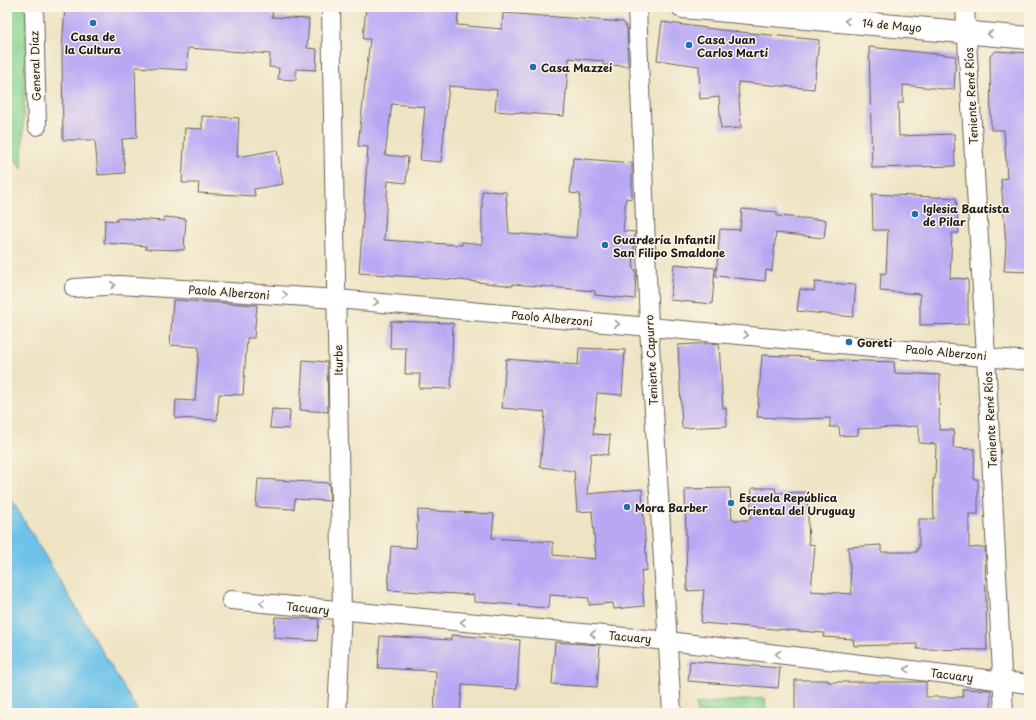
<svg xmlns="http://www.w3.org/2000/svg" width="1036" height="720" viewBox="0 0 1036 720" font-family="'Playpen Sans',sans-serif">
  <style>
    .green { fill: #86d492; stroke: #517857 }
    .water { fill: #6cc2e9; stroke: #446f82 }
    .building { fill: #b8a8f4 }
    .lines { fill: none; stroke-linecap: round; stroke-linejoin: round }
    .street-casing { stroke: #666257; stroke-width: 20 }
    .secondary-casing { stroke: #666257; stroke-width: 24 }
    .street { stroke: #fff; stroke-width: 18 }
    .secondary { stroke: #fff; stroke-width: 22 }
    .oneway { stroke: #999 }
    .poi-dot { fill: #1f6fb2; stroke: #fcf5e5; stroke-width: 1.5 }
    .labels { text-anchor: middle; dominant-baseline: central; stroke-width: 3; stroke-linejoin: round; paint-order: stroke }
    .street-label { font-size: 11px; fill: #1c1c1c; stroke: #fcf5e5 }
    .poi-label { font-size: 11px; font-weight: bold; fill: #1c1c1c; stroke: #fcf5e5; text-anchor: start }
  </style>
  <rect width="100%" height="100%" fill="#fcf5e5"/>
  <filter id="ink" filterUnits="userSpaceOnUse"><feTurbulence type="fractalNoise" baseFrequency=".025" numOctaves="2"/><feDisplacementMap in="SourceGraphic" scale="8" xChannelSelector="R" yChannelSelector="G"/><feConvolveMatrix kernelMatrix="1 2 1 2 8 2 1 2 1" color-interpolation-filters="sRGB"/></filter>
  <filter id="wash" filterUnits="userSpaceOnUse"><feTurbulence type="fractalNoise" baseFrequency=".012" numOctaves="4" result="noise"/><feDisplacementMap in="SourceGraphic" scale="16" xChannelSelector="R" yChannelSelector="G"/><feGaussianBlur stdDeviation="0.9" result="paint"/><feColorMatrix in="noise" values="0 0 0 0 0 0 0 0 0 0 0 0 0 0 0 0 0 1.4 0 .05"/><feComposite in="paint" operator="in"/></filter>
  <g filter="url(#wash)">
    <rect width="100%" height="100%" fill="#eee4c4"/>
    <g class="green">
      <polygon points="7,7 27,7 22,169 7,148"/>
      <polygon points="765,698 766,713 697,713 696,704"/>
    </g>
    <polygon class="water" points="7,492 139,713 7,713"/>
    <g id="blocks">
      <g class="building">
        <polygon points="65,7 273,7 272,17 309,19 307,48 317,49 316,70 296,69 296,80 278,79 279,68 269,67 270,54 188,48 187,70 135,67 137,138 122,139 125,173 98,175 95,140 63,140 62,49"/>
        <polygon points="366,7 459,7 457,25 502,29 503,13 623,22 627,28 628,66 603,65 603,61 569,58 564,116 495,111 497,90 449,86 441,162 420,160 425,107 392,104 385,155 408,157 406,183 388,181 384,240 462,245 462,242 482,244 482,191 506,192 509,233 576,238 580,194 570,193 573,158 632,163 632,199 626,198 623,231 635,232 633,269 636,270 635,299 595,295 595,291 513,284 513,286 459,280 359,273 368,147 358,146 370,39 363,39"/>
        <polygon points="662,22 721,30 819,40 814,89 738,82 741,128 721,129 719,97 700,99 699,66 657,60"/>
        <polygon points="869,47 956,56 954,90 903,85 903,103 898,103 899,136 954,134 955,166 872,168"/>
        <polygon points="996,51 1029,53 1029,272 1004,271 1006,245 1001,179 1007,178 1004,130 991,130 990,56"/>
        <polygon points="202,116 239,118 237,157 277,150 283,184 254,189 255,196 198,193 199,183 182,183 185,128 202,129"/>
        <polygon points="872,194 956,198 959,233 952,233 950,278 968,279 968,324 920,325 920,294 880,291 881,273 886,274 888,230 873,230"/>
        <polygon points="742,209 777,212 777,216 826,220 824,238 776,233 772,271 766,270 765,281 716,276 720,229 740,230"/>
        <polygon points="164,217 186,219 184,250 145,249 146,246 104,243 105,220 117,221 117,218 164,221"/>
        <polygon points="674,264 715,268 712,304 670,300"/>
        <polygon points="815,282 856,285 853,317 797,311 800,289 814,291"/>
        <polygon points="173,300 257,305 254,338 247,338 243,395 219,394 217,420 175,418 176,400 195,401 199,347 170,345"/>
        <polygon points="391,321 453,323 451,389 419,388 420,374 405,374 406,348 390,348"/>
        <polygon points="711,343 719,344 723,408 726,408 727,426 682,428 678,345"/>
        <polygon points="579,348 625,350 622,395 597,393 593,434 610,435 608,455 591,453 587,494 642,489 647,570 641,571 644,606 614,609 613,603 589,605 589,598 550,595 549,608 519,606 520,605 474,602 474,595 388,590 391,546 416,548 418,510 494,514 492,538 553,542 553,555 596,559 592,511 577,512 574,471 540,467 545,412 502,408 506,359 578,365"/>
        <polygon points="762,355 809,357 808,359 894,362 895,373 940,375 939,430 954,430 953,448 975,449 974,479 978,479 978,514 969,514 969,548 985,547 987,650 917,649 917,644 854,646 853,639 823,637 824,633 701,623 704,590 687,591 685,489 730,488 732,520 750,520 752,488 775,488 776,493 807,492 809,544 815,545 811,591 852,594 848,547 881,545 881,552 917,552 917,548 919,548 919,519 934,519 933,479 935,479 936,444 919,443 919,426 858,429 858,435 840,436 839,427 830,427 830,418 798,419 757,417"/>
        <polygon points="303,360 327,362 328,412 300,410"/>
        <polygon points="272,409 290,410 289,429 270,428"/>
        <polygon points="258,479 329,483 330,501 295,499 294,509 256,507"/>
        <polygon points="275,617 319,619 317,641 274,638"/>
        <polygon points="451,635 520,640 517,689 462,685 460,713 434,713 436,671 378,668 380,636 451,640"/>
        <polygon points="555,642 600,645 597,687 552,684"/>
        <polygon points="690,661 780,668 778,688 688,681"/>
        <polygon points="795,680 828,680 828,682 926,682 926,697 963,697 963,689 991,690 991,713 795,713"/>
      </g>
    </g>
  </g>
  <g filter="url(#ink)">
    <use href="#blocks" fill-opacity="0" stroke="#666257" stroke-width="1"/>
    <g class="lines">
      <g class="street-casing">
        <g id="street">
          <polyline points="34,7 37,126"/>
          <polyline points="331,7 342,611 337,713"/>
          <polyline points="637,7 649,327 672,713"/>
          <polyline points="965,7 986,356 1004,713"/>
          <polyline points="74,288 120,285 337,299 1029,361"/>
          <polyline points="231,600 668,641 1029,684"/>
        </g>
      </g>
      <g class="secondary-casing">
        <polyline id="secondary" points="683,7 1029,38"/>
      </g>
      <use href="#street" class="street"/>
      <use href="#secondary" class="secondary"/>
    </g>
    <defs><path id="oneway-chevron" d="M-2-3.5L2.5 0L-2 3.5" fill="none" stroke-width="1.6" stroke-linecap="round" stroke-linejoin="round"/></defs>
    <g class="oneway">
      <use href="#oneway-chevron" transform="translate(847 21) rotate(-175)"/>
      <use href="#oneway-chevron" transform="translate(990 34) rotate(-174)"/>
      <use href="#oneway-chevron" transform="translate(113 285) rotate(-3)"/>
      <use href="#oneway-chevron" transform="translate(285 295) rotate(4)"/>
      <use href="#oneway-chevron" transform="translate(376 302) rotate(5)"/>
      <use href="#oneway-chevron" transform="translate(617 324) rotate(5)"/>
      <use href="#oneway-chevron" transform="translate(746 335) rotate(5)"/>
      <use href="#oneway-chevron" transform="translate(262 603) rotate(-174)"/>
      <use href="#oneway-chevron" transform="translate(463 622) rotate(-175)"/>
      <use href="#oneway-chevron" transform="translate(593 634) rotate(-175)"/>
      <use href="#oneway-chevron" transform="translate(778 654) rotate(-173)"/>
      <use href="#oneway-chevron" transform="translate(907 669) rotate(-173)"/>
    </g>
  </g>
  <g class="poi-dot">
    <circle cx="93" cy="23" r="4"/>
    <circle cx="689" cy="45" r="4"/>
    <circle cx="533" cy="67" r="4"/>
    <circle cx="915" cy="214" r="4"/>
    <circle cx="605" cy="245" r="4"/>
    <circle cx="849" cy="342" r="4"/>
    <circle cx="731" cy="503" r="4"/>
    <circle cx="627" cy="507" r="4"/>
  </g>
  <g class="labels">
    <g class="street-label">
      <text transform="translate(892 25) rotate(5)">14 de Mayo</text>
      <text transform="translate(35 66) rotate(-92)">General Díaz</text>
      <text transform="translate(971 96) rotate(-93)">Teniente René Ríos</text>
      <text transform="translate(229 292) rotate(4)">Paolo Alberzoni</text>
      <text transform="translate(552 318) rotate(5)">Paolo Alberzoni</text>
      <text transform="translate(946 352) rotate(5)">Paolo Alberzoni</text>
      <text transform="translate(338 360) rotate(-91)">Iturbe</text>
      <text transform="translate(651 360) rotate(-93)">Teniente Capurro</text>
      <text transform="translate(990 420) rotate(-93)">Teniente René Ríos</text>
      <text transform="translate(308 608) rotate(6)">Tacuary</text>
      <text transform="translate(630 637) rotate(5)">Tacuary</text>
      <text transform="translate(952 675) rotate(7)">Tacuary</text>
    </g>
    <g class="poi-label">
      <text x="93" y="36" text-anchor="middle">Casa de<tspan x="93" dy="13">la Cultura</tspan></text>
      <text x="697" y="39">Casa Juan<tspan x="697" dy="13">Carlos Martí</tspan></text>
      <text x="541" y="67">Casa Mazzei</text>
      <text x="923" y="208">Iglesia Bautista<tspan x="923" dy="13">de Pilar</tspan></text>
      <text x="613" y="239">Guardería Infantil<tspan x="613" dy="13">San Filipo Smaldone</tspan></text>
      <text x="857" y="342">Goreti</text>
      <text x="739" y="497">Escuela República<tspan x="739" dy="13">Oriental del Uruguay</tspan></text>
      <text x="635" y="507">Mora Barber</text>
    </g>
  </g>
  <rect width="1036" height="720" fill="none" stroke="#fcf5e5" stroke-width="24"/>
</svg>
